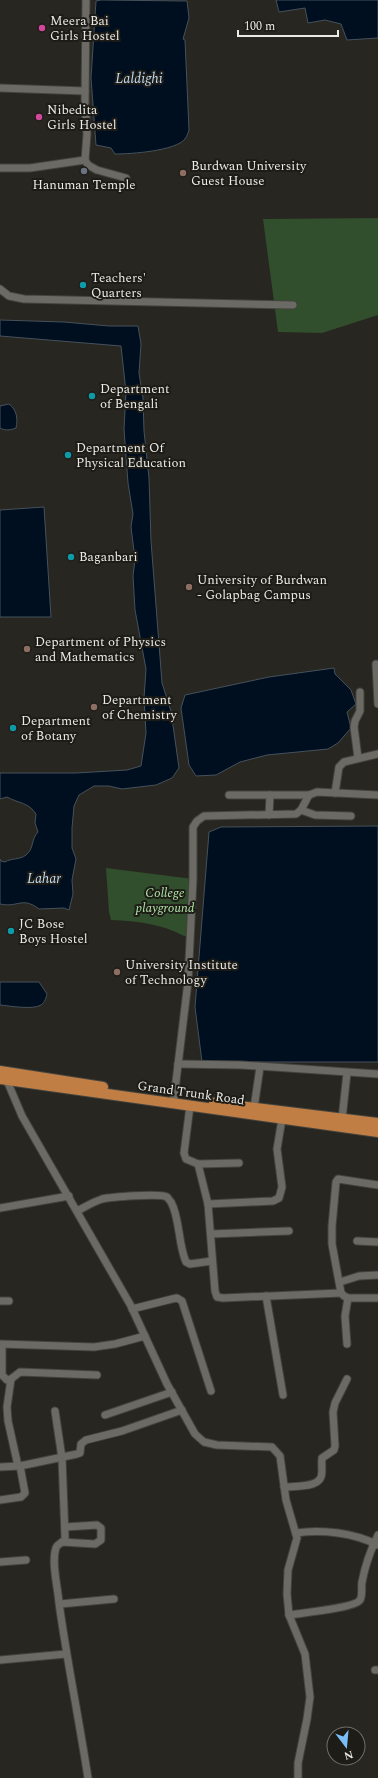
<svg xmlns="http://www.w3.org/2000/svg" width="378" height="1778" viewBox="0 0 378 1778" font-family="Spectral,serif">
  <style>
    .green { fill: #314e2d }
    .water { fill: #000f1f; stroke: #46515b }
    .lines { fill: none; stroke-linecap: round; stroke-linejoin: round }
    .minor-casing { stroke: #44443f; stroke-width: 9 }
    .primary-casing { stroke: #44443f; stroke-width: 12 }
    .minor { stroke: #6c6a64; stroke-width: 7 }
    .primary { stroke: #c07e45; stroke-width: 10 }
    .hotel-dot { fill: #d1479c; stroke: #1e1c17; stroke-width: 1.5 }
    .worship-dot { fill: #6b7280; stroke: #1e1c17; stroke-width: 1.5 }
    .education-dot { fill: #8d6e63; stroke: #1e1c17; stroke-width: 1.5 }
    .culture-dot { fill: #0f9aa8; stroke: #1e1c17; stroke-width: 1.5 }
    .labels { text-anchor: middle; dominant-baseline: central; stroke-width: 4; stroke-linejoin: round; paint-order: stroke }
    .poi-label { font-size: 13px; fill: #eaeae6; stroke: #1e1c17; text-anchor: start }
    .park-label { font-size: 13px; font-style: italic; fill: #aee5a6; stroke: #1e1c17 }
    .street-label { font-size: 13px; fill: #eaeae6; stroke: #1e1c17 }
    .water-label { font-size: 14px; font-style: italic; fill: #c4ddf3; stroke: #1e1c17 }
  </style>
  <rect width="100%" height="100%" fill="#272621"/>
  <g class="green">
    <polygon points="378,218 378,315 322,333 278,332 263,219"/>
    <path d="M106 868 193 879 191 914 187 936H184C162 924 137 921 111 920L109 912Z"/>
  </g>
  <g class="water">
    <path d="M101 0 187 1 189 18 183 39 185 40 189 130C188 133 187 136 185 139 175 151 131 154 115 154L111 148 96 145 91 78 96 1Z"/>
    <polygon points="276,0 378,0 378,38 347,40 341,24 325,20 308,23 305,8 279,12"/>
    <path d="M0 320 64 322 109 326H138L141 344 139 373 143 398 144 431 149 478 151 541 162 683 171 711 179 768 172 778 156 785 122 789 109 786H94L79 795 74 806 72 828V848L76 859 72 880 73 894 69 910 64 908 39 909C22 896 18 908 0 904V859L1 861 5 862C11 858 20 860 26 855 34 849 31 839 38 832L35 823 36 814C28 802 20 804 7 797L0 799V773H76L127 770 141 766 146 733 144 698 146 669 135 610 133 576 135 559 131 527 133 514 128 483 124 429 126 392 121 346 0 336Z"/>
    <path d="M9 404C17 410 18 419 16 428 11 430 5 431 0 428V406Z"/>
    <polygon points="44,507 51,617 0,617 0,510"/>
    <polygon points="334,668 335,674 351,690 356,704 347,712 351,728 338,743 328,749 267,755 240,762 216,775 196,776 189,765 181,708 185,695 269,677"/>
    <polygon points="378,826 378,1062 202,1062 195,1007 209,832 221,827"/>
    <path d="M0 982H39L47 994C46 998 45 1002 41 1005 33 1010 10 1006 0 1005Z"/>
  </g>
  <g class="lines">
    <g class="minor-casing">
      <g id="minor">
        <polyline points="86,0 85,104 87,134 85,160 88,165 97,170 126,178"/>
        <polyline points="0,88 85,91"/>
        <polyline points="0,168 30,168 85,160"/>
        <polyline points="0,289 9,296 24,299 293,305"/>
        <polyline points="376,664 378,704"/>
        <polyline points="358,758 354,727 355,721 360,711 360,692"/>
        <polyline points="335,793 339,767 344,762 378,754"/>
        <polyline points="229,795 309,795"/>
        <polyline points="301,810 315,815 351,816"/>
        <polyline points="269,815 270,795"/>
        <polyline points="178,1064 241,1065 378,1074"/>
        <polyline points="5,1076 22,1116 131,1306 167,1384 195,1434 204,1442 217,1445 272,1447 280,1456 286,1500 297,1538 288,1570 287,1594 289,1615 305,1654 310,1697 307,1719 298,1763 298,1778"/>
        <polyline points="174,1098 188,982 193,879 193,827 197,821 204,816 296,814 301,810 309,795 317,792 378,795"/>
        <polyline points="190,1106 184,1153 186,1159 198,1164 208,1204 215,1291 217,1297 223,1298 341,1293"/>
        <polyline points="254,1108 260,1067"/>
        <polyline points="342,1119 347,1073"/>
        <polyline points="198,1164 239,1163"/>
        <polyline points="378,1185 338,1179 336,1182 332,1226 332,1244 341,1293 344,1296 348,1298 378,1298"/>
        <polyline points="208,1204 273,1201 279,1198 282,1187 277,1149 282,1119"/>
        <polyline points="0,1208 69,1196"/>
        <path d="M77 1211C85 1207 93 1202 102 1199 111 1197 160 1193 167 1197 168 1198 170 1201 171 1202 180 1218 178 1244 186 1262L190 1264 212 1261"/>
        <polyline points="211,1234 289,1231"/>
        <polyline points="357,1241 378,1242"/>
        <polyline points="340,1282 359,1276 378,1275"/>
        <polyline points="266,1296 283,1395"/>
        <polyline points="0,1301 9,1301"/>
        <polyline points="132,1309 172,1299 177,1298 182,1301 211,1391"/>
        <polyline points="0,1344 94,1347 115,1344 145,1336"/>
        <polyline points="347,1344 345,1316 348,1298"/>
        <polyline points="2,1345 2,1375 7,1380 11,1379 20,1372 97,1375"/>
        <polyline points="11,1379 7,1407 8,1421 18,1466"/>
        <path d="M55 1411 62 1458 65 1536V1540C62 1543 57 1544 56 1548 51 1562 58 1588 59 1603 67 1661 79 1719 88 1778"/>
        <polyline points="105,1415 172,1392"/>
        <polyline points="0,1467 20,1466 77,1454 80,1453 81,1444 86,1440 122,1431 182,1410"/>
        <path d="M284 1487C293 1486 317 1488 321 1477 323 1472 321 1464 322 1458L334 1450 335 1446 333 1412 335 1403 347 1379"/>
        <polyline points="0,1500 21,1497 25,1493 20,1466"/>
        <path d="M296 1533C323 1529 354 1533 378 1545"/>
        <polyline points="62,1542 95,1544 101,1540 101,1528 97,1525 65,1527"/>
        <polyline points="0,1562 26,1560"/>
        <polyline points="60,1604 114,1599"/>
        <path d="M289 1615C301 1613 355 1608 360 1600 363 1595 361 1587 362 1582 365 1566 371 1549 378 1535"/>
        <polyline points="0,1660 66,1654"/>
        <polyline points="375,1670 378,1670"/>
      </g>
    </g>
    <g class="primary-casing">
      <g id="primary">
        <polyline points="0,1071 103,1087"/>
        <polyline points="0,1079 378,1132"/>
        <polyline points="214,1103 378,1123"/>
      </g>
    </g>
    <use href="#minor" class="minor"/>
    <use href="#primary" class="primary"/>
  </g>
  <g class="hotel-dot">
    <circle cx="42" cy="28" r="4"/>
    <circle cx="39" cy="117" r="4"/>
  </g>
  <circle class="worship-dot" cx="84" cy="171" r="4"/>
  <g class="education-dot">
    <circle cx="183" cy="173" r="4"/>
    <circle cx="189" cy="587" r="4"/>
    <circle cx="27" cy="649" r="4"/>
    <circle cx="94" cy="707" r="4"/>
    <circle cx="117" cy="972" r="4"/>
  </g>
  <g class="culture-dot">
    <circle cx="83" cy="285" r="4"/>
    <circle cx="92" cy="396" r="4"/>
    <circle cx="68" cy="455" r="4"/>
    <circle cx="71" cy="557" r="4"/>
    <circle cx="13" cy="728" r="4"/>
    <circle cx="11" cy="931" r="4"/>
  </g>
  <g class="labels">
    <g class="poi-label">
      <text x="50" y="21">Meera Bai<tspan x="50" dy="15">Girls Hostel</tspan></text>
      <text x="47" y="110">Nibedita<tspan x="47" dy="15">Girls Hostel</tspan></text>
      <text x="191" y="166">Burdwan University<tspan x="191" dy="15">Guest House</tspan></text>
      <text x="84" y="185" text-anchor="middle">Hanuman Temple</text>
      <text x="91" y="278">Teachers'<tspan x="91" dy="15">Quarters</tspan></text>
      <text x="100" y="389">Department<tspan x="100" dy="15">of Bengali</tspan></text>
      <text x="76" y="448">Department Of<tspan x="76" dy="15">Physical Education</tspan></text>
      <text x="79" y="557">Baganbari</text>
      <text x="197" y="580">University of Burdwan<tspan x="197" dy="15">- Golapbag Campus</tspan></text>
      <text x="35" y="642">Department of Physics<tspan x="35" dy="15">and Mathematics</tspan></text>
      <text x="102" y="700">Department<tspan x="102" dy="15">of Chemistry</tspan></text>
      <text x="21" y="721">Department<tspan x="21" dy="15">of Botany</tspan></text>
      <text x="19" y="924">JC Bose<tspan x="19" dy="15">Boys Hostel</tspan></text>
      <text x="125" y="965">University Institute<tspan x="125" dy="15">of Technology</tspan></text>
    </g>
    <g class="park-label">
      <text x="165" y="893">College<tspan x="165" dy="15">playground</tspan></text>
    </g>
    <g class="street-label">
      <text transform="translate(191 1093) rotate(8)">Grand Trunk Road</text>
    </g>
    <g class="water-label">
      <text x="139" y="78">Laldighi</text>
      <text x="44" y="878">Lahar</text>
    </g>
  </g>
  <g transform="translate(346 1746) rotate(164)"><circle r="19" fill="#1e1c17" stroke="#706e6a"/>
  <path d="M0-3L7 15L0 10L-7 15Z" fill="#7abff8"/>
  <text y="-6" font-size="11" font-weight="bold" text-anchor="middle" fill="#eaeae6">N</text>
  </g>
  <path d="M238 30v6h100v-6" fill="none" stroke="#eaeae6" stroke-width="2"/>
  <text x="244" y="30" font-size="12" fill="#eaeae6" stroke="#1e1c17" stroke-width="3" paint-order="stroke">100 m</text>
</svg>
